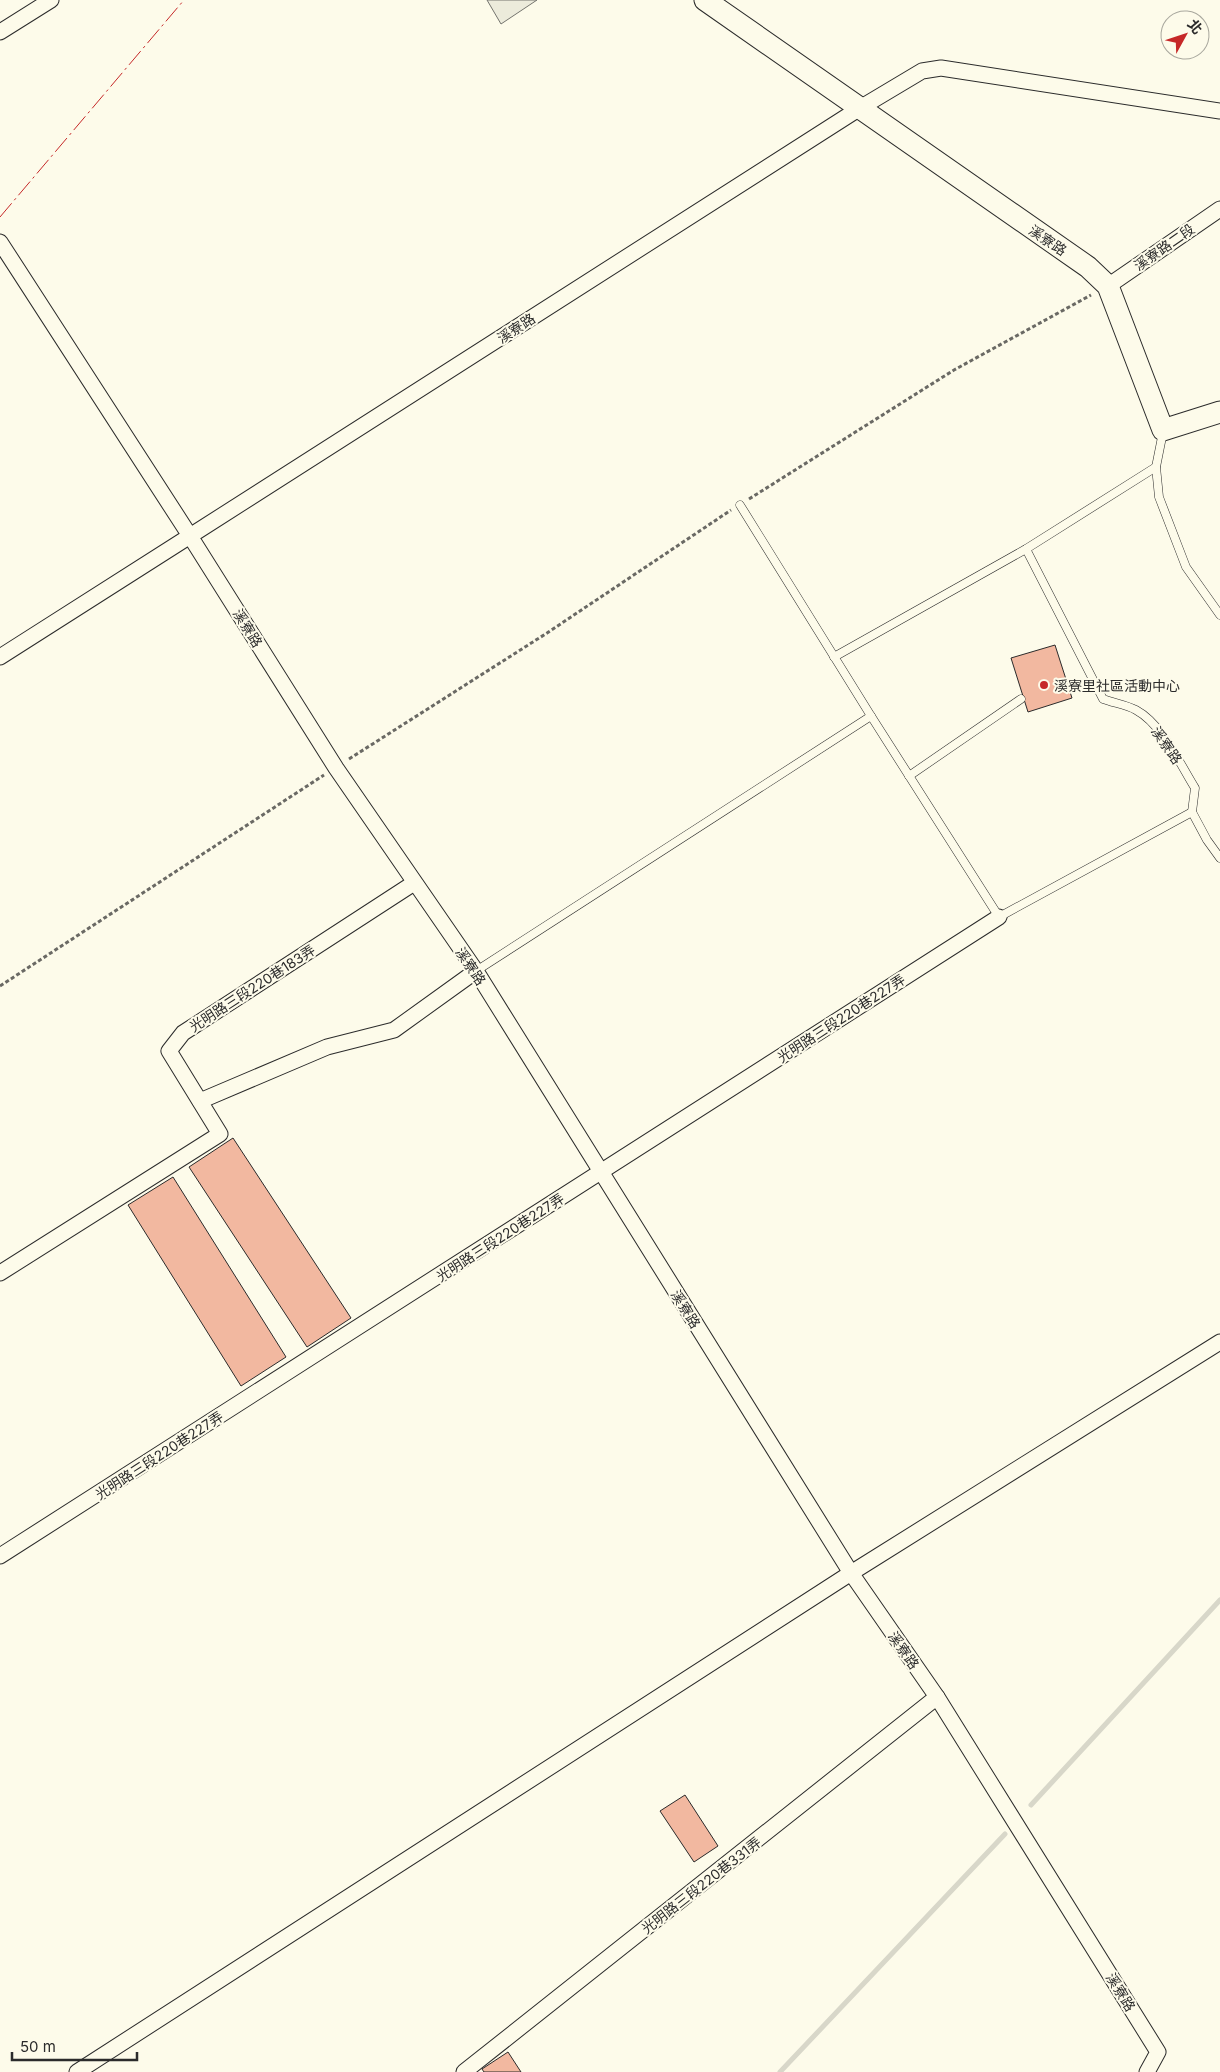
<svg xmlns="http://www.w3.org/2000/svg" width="1220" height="2072" viewBox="0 0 1220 2072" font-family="Inter,'Noto Sans TC',sans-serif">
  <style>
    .green { fill: #ecebdb; stroke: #74746e }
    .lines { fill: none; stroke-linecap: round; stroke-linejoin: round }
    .stream { stroke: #d8d7c9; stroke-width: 5 }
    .building { fill: #f2b8a0; stroke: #2b2b2b }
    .lane-casing { stroke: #2b2b2b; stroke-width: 9 }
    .street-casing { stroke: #2b2b2b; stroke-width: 17 }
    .secondary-casing { stroke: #2b2b2b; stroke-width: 23 }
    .path { stroke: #6a6964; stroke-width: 3; stroke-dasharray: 4 2.5; stroke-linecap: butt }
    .lane { stroke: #fdfbea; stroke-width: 8 }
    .street { stroke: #fdfbea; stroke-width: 15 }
    .secondary { stroke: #fdfbea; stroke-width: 21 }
    .power { stroke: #c62828; stroke-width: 1; stroke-dasharray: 18 4 2.5 4; stroke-linecap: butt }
    .poi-dot { fill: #c62828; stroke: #fdfbea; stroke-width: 2 }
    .labels { text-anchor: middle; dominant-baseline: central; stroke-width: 4; stroke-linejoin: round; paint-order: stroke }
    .street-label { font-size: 14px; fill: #2b2b2b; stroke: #fdfbea }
    .poi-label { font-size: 14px; fill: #2b2b2b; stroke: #fdfbea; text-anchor: start }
  </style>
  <rect width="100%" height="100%" fill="#fdfbea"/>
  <polygon class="green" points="487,0 537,0 501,24"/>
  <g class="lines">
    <g class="stream">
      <polyline points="1031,1805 1220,1600"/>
      <polyline points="780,2072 1005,1834"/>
    </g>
  </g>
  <g class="building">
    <polygon points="1055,645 1072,698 1028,712 1011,658"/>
    <polygon points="233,1138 351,1318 307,1347 189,1167"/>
    <polygon points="173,1177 286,1357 241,1386 128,1205"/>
    <polygon points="685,1795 718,1846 694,1862 660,1811"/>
    <polygon points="508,2052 521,2072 484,2072 482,2069"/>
  </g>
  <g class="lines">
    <g class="lane-casing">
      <g id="lane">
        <polyline points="1163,432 1156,467 1159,497 1186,567 1220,615"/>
        <polyline points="740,505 871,716 999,917 1192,812"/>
        <path d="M1026 549 1103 699C1114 703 1127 705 1136 710 1162 724 1180 764 1195 788L1192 812 1207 840 1220 858"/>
        <polyline points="834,657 1026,549 1156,467"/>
        <polyline points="909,776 1021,699"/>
        <polyline points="476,971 871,716"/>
      </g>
    </g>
    <g class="street-casing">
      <g id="street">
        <polyline points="0,32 51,0"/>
        <polyline points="0,242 190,536 0,657"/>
        <polyline points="1108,286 1220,209"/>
        <polyline points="200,1101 327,1047 394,1030 476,971"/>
        <polyline points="0,1273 220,1134 169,1051 183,1033 414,883"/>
        <polyline points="0,1556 999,917"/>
        <polyline points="77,2072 851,1573 1220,1342"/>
        <polyline points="464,2072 937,1697"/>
        <polyline points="1147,2072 1158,2052 937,1697 851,1573 476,971 336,768 190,536 860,108 922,71 941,68 1220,111"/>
      </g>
    </g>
    <g class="secondary-casing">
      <polyline id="secondary" points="705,0 1088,267 1108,286 1163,430 1220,412"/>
    </g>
    <g class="path">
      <polyline points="749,499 954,370 1091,295"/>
      <polyline points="349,759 547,633 731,510"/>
      <polyline points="0,986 324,775"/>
    </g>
    <use href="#lane" class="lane"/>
    <use href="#street" class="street"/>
    <use href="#secondary" class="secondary"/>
    <polyline class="power" points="0,217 184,0"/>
  </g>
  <circle class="poi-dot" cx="1044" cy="685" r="5"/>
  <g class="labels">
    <g class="street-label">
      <text transform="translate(1048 240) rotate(34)">溪寮路</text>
      <text transform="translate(1164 247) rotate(-35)">溪寮路二段</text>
      <text transform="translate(516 328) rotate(-33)">溪寮路</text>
      <text transform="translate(248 628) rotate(58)">溪寮路</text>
      <text transform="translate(1167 745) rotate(55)">溪寮路</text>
      <text transform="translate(471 966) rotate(56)">溪寮路</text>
      <text transform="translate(252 988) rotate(-33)">光明路三段220巷183弄</text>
      <text transform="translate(841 1018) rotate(-33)">光明路三段220巷227弄</text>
      <text transform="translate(500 1237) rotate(-33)">光明路三段220巷227弄</text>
      <text transform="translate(686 1309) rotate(58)">溪寮路</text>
      <text transform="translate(159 1455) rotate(-33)">光明路三段220巷227弄</text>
      <text transform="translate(904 1650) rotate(55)">溪寮路</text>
      <text transform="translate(701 1885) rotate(-38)">光明路三段220巷331弄</text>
      <text transform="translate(1121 1992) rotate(58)">溪寮路</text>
    </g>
    <g class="poi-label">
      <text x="1054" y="685">溪寮里社區活動中心</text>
    </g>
  </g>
  <g transform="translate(1185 35) rotate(50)"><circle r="24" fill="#fdfbea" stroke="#a9a89e"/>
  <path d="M0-4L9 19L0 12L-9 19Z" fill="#c62828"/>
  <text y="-8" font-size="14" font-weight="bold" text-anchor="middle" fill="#2b2b2b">北</text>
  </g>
  <path d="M12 2052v8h125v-8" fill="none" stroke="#2b2b2b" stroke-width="2.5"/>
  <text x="20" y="2052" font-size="15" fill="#2b2b2b" stroke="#fdfbea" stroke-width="4" paint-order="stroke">50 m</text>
</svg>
